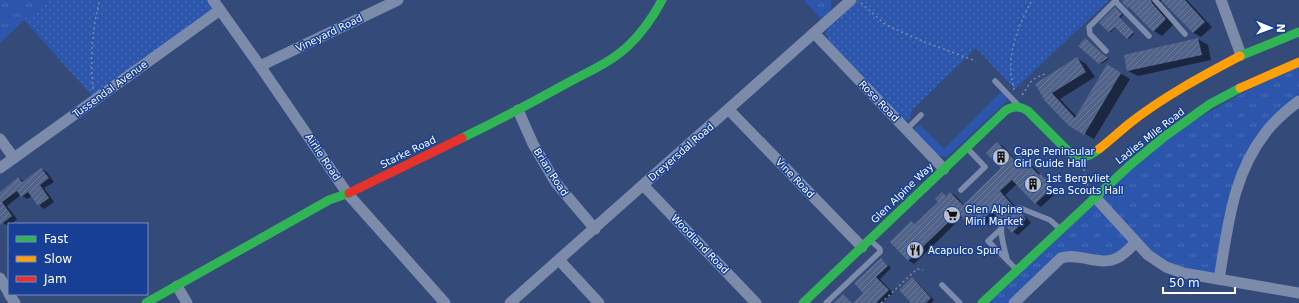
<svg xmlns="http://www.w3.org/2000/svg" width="1299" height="303" viewBox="0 0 1299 303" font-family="'DejaVu Sans',sans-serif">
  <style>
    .grass { fill: url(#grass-tufts) }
    .park { fill: url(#park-dots) }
    .garden { fill: #2c55ac }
    .shadow { fill: #0007 }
    .building { fill: url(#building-hatch) }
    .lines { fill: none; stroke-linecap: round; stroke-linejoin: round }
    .path { stroke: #7d8bab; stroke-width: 1.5; stroke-dasharray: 2 3; stroke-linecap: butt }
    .lane { stroke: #7d8bab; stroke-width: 5.5 }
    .street { stroke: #7d8bab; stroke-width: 11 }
    .fast { stroke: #30b455; stroke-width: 9 }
    .slow { stroke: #ff9f0a; stroke-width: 9 }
    .jam { stroke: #e5322d; stroke-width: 9 }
    .labels { text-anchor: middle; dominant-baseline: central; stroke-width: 3; stroke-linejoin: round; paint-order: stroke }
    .street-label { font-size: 10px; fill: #fff; stroke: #173f96 }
    .poi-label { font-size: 10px; fill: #fff; stroke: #173f96; text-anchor: start }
  </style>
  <defs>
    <pattern id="grass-tufts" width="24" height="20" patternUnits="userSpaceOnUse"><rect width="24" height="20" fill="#2c55ac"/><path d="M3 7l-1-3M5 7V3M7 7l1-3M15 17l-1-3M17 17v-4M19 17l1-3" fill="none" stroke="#4c6eb8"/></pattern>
    <pattern id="park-dots" width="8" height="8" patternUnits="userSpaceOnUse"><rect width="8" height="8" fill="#2c55ac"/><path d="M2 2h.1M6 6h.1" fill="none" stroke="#4c6eb8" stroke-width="1.8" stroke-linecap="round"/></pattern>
    <pattern id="building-hatch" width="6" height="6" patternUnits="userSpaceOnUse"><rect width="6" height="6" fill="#516388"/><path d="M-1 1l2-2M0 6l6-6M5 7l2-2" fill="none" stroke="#6b7a9a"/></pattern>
  </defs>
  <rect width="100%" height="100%" fill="#344a79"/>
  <g class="grass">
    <polygon points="0,0 46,0 0,43"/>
    <path d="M804 0H831C833 10 828 14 821 19Z"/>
    <polygon points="1299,62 1299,101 1282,115 1239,178 1219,279 1183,273 1136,242 1118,258 1069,256 1014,303 982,303 1164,137"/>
  </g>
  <g class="park">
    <polygon points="46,0 212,0 218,10 95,99 24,20"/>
    <polygon points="858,0 1109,0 1015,89 976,48 912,110 910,119 905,121 828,41 826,33 828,26"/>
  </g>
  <polygon class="garden" points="1003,93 1007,96 1006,102 947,157 938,156 915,132 915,128 917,126 920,125 944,149 999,94"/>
  <g class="shadow">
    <polygon points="1126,0 1187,0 1212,27 1201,37 1194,33 1162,0 1159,3 1174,24 1162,36 1154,31 1135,11 1129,7 1123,2"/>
    <polygon points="1117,9 1123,15 1120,18 1134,34 1129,39 1116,27 1111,32 1109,32"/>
    <polygon points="1198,39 1208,45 1211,60 1138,76 1128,71"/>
    <polygon points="1087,40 1109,59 1101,64 1100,63"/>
    <polygon points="1078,59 1086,64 1095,77 1060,99 1077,117 1107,65 1130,79 1094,139 1068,124 1046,100"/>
    <polygon points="997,143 1003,146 1016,160 1020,156 1026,160 1058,191 1041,207 1036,203 1017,184 1005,195 1018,209 1018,214 1026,217 1031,223 1018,235 1013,232 1009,221 1006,222 996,215 987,224 980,219 973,225 963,216 914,264 908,260 916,225 940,202 942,193 947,196 951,193 956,196 964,205 1003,168"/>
    <polygon points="41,169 47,172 54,182 44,188 54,202 44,209 39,205 32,196 27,199 21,195 7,206 17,219 11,224 9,224 9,226 3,223 0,218 0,192 18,178 24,181"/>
    <polygon points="881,259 891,268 880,279 893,293 882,303 854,303 864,293"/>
    <polygon points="912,279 916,281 934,300 931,303 913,303"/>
  </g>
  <g class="building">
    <polygon points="1123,0 1151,0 1152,3 1166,19 1153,32 1129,7 1128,8 1122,2"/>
    <polygon points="1161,0 1185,0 1205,22 1193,33"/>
    <polygon points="1115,7 1122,14 1119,17 1134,32 1127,39 1115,27 1109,32 1099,23"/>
    <polygon points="1085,38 1103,54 1108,58 1099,64 1078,46"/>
    <polygon points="1198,38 1202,55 1127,71 1124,55"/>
    <polygon points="1077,57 1086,72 1052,93 1075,118 1107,64 1121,73 1084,135 1068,125 1045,101 1035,84"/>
    <polygon points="997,142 1015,160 1020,155 1039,175 1040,173 1053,187 1035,204 1012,180 1000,191 1013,206 1012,208 1013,212 1015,213 1020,212 1026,219 1012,233 1006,226 1007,222 1006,219 1003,218 1000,219 992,211 981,222 975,216 967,222 958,213 908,261 890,242 911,221 915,224 938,202 935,199 942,192 946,196 950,192 963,205 1001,168 986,153"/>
    <polygon points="41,168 49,178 40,185 49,198 38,206 28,192 21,197 17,191 2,202 12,216 0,225 0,192 18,177 22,182"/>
    <polygon points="881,258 888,266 876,277 889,290 876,303 853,303 863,293 854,283"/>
    <polygon points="912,277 931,298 926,303 911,303 899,290"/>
    <polygon points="843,294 852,303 833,303"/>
  </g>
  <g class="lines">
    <g class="path">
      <polyline points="861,3 886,25 927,43 976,61"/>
      <path d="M93 89C90 60 92 28 100 0"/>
      <path d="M1014 90C1012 81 1010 71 1011 62 1012 40 1022 19 1032 0"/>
      <path d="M1022 95C1032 82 1027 81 1045 74"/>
      <polyline points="1084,169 1088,187"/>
      <polyline points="881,303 917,269 923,270"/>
    </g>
    <g class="lane">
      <polyline points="1155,0 1185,34"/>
      <polyline points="1115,1 1149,36"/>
      <polyline points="1106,51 1090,34 1089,27 1116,0"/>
      <polyline points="995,81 1017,104"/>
      <polyline points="906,130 921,115"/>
      <polyline points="961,190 985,167 968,149"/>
      <polyline points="1016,209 1020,208 1050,220 1060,229"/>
      <path d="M1003 222C998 230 1005 250 1007 259"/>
      <polyline points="1000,230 988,241 1016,269"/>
      <polyline points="942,285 960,303"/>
      <polyline points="826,303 880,252 880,249 871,241"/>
    </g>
    <g class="street">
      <polyline points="213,0 260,66 347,193 445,303"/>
      <polyline points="1221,0 1241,55"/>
      <polyline points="814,33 944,169"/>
      <polyline points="260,66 398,0"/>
      <polyline points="518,110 533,144 556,183 595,229"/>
      <polyline points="729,110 862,247"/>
      <polyline points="0,139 14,158"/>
      <polyline points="0,168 220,10"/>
      <polyline points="643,185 756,303"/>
      <polyline points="1095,197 1148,255 1166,267 1183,273 1299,293"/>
      <polyline points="559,260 599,303"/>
      <polyline points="0,278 9,293"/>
      <path d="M1219 279C1228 227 1232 175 1266 132 1275 120 1287 110 1299 101"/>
      <polyline points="177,286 187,303"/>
      <polyline points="9,294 15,303"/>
      <polyline points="510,303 851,0"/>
      <path d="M1014 303 1061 258C1080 252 1100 267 1117 258 1124 255 1131 247 1136 242"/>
    </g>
    <g class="fast">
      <polyline points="1240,56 1299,32"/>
      <path d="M462 138C499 120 535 101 571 81 590 71 611 62 628 46 642 33 653 17 662 0"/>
      <polyline points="146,303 329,200 349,193"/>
      <path d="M803 303 1006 110C1015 106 1020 106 1028 111L1070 153C1081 160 1090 157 1099 149"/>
      <polyline points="982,303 1129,166 1164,137 1210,104 1240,88"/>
    </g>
    <g class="slow">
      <polyline points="1240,88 1299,62"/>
      <path d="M1099 149C1109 141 1119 132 1130 123 1163 97 1202 76 1240 56"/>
    </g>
    <polyline class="jam" points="349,193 462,138"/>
  </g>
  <defs>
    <g id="building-disc" transform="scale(0.9)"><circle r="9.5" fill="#b8c0d0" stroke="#173f96"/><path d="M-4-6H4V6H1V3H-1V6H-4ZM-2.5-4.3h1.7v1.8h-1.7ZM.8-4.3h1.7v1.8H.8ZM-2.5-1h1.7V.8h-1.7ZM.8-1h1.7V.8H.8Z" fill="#111"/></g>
    <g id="supermarket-disc" transform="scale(0.9)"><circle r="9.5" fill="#b8c0d0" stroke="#173f96"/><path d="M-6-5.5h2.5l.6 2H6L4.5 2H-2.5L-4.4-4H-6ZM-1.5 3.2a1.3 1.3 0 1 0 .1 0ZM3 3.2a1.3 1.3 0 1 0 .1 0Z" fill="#111"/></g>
    <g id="restaurant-disc" transform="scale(0.9)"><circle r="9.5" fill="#b8c0d0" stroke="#173f96"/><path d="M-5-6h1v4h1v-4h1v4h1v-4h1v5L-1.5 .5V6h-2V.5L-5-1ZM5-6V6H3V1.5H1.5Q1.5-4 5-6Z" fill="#111"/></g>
  </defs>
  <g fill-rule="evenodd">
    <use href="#building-disc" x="1001" y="157"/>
    <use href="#building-disc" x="1033" y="184"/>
    <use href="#supermarket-disc" x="952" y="215"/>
    <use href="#restaurant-disc" x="915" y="250"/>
  </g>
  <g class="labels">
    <g class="street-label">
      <text transform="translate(329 33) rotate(-26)">Vineyard Road</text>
      <text transform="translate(110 89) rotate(-36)">Tussendal Avenue</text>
      <text transform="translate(879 101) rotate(46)">Rose Road</text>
      <text transform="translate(1150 136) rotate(-38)">Ladies Mile Road</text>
      <text transform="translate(408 152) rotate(-26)">Starke Road</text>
      <text transform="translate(681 152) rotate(-41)">Dreyersdal Road</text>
      <text transform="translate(323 157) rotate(56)">Airlie Road</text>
      <text transform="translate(551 172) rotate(57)">Brian Road</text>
      <text transform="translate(795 178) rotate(46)">Vine Road</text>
      <text transform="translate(902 193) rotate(-44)">Glen Alpine Way</text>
      <text transform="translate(700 244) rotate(46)">Woodland Road</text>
    </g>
    <g class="poi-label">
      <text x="1014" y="151">Cape Peninsular<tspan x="1014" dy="12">Girl Guide Hall</tspan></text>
      <text x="1046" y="178">1st Bergvliet<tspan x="1046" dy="12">Sea Scouts Hall</tspan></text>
      <text x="965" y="209">Glen Alpine<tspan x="965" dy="12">Mini Market</tspan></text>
      <text x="928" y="250">Acapulco Spur</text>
    </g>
  </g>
  <rect x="8" y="223" width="140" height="72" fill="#173f96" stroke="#748cc0"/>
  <rect x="16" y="236" width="20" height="6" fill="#30b455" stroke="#748cc0"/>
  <text x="44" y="243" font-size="12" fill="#ffffff">Fast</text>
  <rect x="16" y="256" width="20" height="6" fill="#ff9f0a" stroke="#748cc0"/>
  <text x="44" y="263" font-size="12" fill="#ffffff">Slow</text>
  <rect x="16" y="276" width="20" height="6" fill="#e5322d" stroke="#748cc0"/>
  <text x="44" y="283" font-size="12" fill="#ffffff">Jam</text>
  <g transform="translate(1271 28) rotate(91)" stroke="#173f96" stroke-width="3" paint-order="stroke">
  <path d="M0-3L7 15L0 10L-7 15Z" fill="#ffffff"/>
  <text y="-6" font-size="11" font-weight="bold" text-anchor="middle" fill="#ffffff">N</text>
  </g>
  <path d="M1163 287v6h72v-6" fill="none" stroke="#ffffff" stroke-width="2"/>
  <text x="1169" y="287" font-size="12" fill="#ffffff" stroke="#173f96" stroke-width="3" paint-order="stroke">50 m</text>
</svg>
